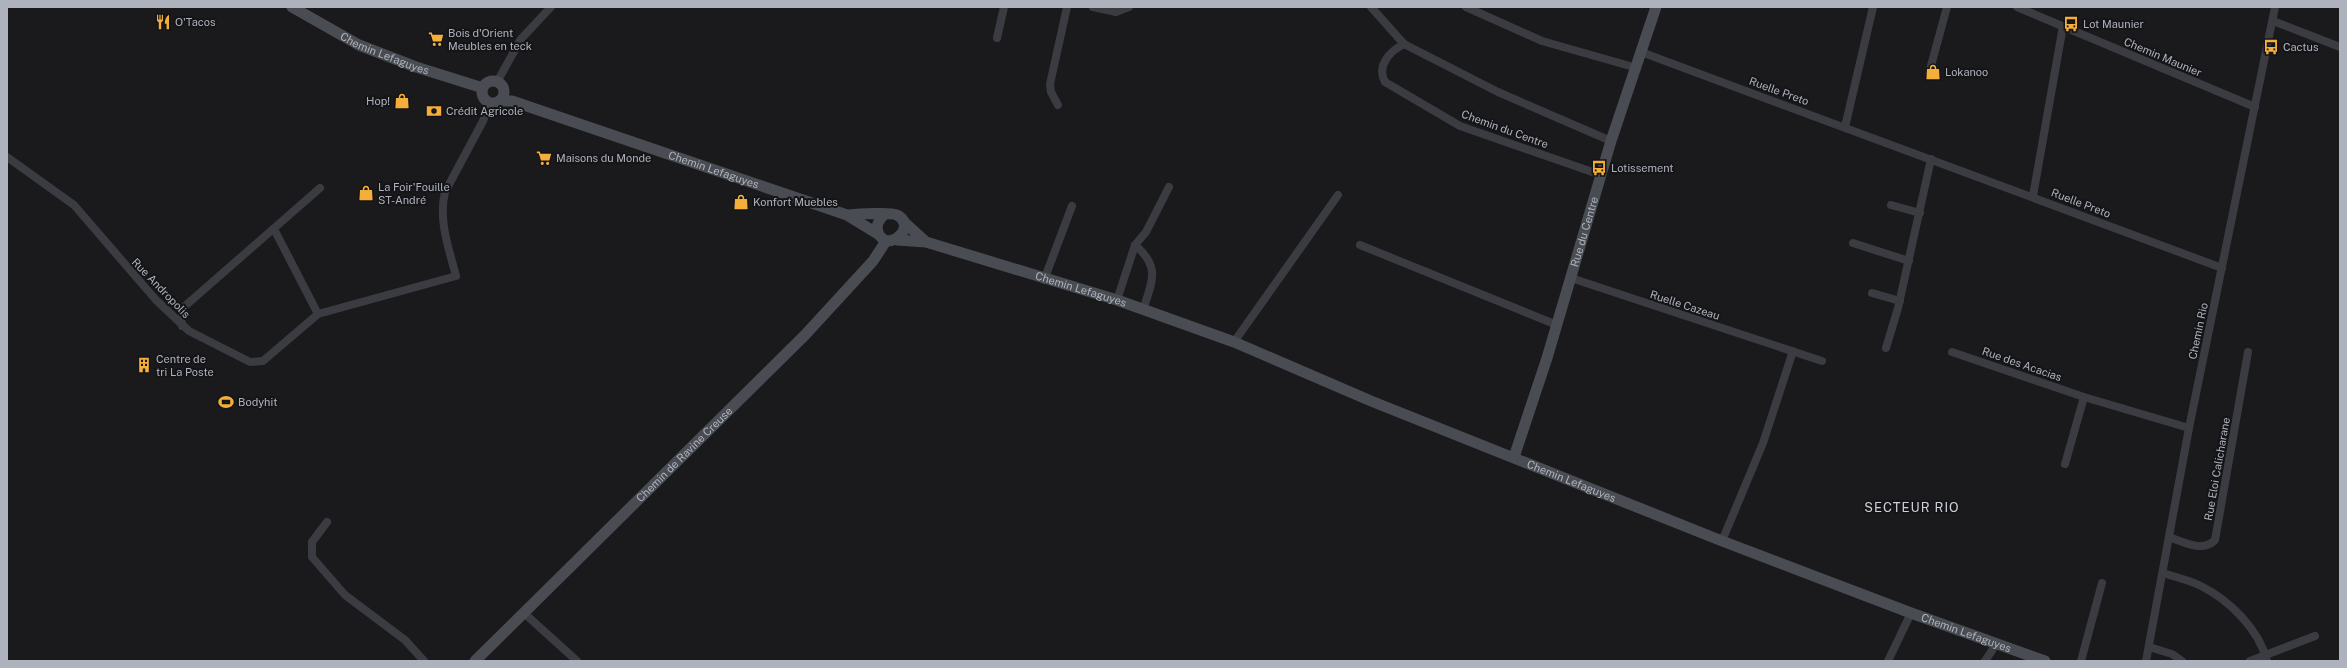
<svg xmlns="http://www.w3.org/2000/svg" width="2347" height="668" viewBox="0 0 2347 668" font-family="'Public Sans',sans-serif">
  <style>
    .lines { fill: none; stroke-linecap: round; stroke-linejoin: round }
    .street { stroke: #3b3c42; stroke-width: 8 }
    .secondary { stroke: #494c52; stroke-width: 11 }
    .labels { text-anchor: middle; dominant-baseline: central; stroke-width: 4; stroke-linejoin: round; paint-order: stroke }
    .poi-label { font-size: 11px; fill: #adb2bc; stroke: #151518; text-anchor: start }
    .street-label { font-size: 11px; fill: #adb2bc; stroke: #151518 }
    .quarter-label { font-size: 13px; letter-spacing: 1px; fill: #ced1d8; stroke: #151518 }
  </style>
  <rect width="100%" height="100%" fill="#1a1a1d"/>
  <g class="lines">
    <g class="street">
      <polyline points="1093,7 1116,12 1129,7"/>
      <polyline points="1371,7 1404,44 1498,92 1611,141"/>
      <polyline points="1466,7 1542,41 1637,68"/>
      <polyline points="2017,7 2255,107"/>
      <polyline points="2273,21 2340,47"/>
      <polyline points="997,38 1004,7"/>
      <path d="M1404 44C1390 51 1376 66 1385 82L1460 126 1601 175"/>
      <polyline points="1641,52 2222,268"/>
      <polyline points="1929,73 1947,7"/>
      <polyline points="497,82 521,39 551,7"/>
      <polyline points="1058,105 1051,92 1050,84 1067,7"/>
      <polyline points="1845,127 1873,7"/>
      <path d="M7 157 74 205 156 300 189 331 250 362 263 361 318 314 456 276C449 249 438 220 445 192L483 121 490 102"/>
      <polyline points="2033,196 2063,26"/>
      <polyline points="1891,205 1920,213"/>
      <polyline points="274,229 318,314"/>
      <polyline points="1853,243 1909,261"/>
      <path d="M1135 245C1161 267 1152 282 1143 310"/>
      <polyline points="1360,245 1557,325"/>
      <polyline points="1571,278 1822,361"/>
      <polyline points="1044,280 1072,206"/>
      <polyline points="1872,293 1900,301"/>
      <polyline points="1117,300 1135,245 1146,232 1169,187"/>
      <polyline points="182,326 181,318 185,306 320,188"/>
      <polyline points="1234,342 1338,195"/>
      <polyline points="1886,348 1898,308 1931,159"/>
      <polyline points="1952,352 2084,397 2189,428"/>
      <polyline points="2065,464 2084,397"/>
      <polyline points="327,522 312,542 312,557 345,595 405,640 424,661"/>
      <path d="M2169 537C2184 542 2203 553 2215 540L2248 352"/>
      <polyline points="1722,541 1763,443 1793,351"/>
      <path d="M2163 573C2175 577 2189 580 2201 586 2229 600 2259 629 2267 661"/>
      <polyline points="524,613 577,661"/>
      <polyline points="2149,647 2172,654 2182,661"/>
      <polyline points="1888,661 1911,613"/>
      <polyline points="1985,661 1997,643"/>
      <polyline points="2081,661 2102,583"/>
      <polyline points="2146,661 2189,428 2275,7"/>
      <polyline points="2250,661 2315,636"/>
    </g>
    <g class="secondary">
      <path id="s1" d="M292 7 359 45 416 67 483 88"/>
      <circle cx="493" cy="92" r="11"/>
      <path id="s2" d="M499 101H512L847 215 878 234"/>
      <path d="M849 215C858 214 891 212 897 215 913 223 901 242 886 241 874 234 875 223 884 215"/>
      <polyline points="903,221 926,242"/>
      <path id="s3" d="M897 240 926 242 1117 300 1234 342 1371 401 1722 541 1911 613 2045 661"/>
      <path id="s4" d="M1514 457 1547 358 1611 141 1656 7"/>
      <path id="s5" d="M475 661 805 335 873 261 886 241"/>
    </g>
  </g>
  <defs>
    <g id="restaurant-bare" transform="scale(1.2)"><path d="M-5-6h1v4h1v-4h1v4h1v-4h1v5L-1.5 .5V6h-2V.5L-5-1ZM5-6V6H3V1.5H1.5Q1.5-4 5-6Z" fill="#f4ae3a" stroke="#151518" stroke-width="2.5" paint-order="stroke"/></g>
    <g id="bus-bare" transform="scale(1.2)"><path d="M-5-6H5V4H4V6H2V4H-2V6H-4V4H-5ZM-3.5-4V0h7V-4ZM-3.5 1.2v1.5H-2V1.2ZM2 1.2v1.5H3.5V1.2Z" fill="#f4ae3a" stroke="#151518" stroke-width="2.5" paint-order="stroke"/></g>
    <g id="supermarket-bare" transform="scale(1.2)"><path d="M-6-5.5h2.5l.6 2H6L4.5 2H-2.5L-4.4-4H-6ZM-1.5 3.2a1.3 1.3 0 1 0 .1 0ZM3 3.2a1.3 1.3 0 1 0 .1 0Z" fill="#f4ae3a" stroke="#151518" stroke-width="2.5" paint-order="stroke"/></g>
    <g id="shop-bare" transform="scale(1.2)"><path d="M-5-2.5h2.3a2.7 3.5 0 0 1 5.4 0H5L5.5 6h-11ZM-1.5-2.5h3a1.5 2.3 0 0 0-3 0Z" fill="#f4ae3a" stroke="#151518" stroke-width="2.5" paint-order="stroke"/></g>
    <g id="bank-bare" transform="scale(1.2)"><path d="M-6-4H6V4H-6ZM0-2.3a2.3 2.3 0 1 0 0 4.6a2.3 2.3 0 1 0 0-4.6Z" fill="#f4ae3a" stroke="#151518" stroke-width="2.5" paint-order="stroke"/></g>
    <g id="building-bare" transform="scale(1.2)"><path d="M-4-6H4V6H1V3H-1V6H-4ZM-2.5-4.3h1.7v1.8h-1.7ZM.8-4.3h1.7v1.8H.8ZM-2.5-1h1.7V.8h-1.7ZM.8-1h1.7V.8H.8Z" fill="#f4ae3a" stroke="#151518" stroke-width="2.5" paint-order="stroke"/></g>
    <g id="stadium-bare" transform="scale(1.2)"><path d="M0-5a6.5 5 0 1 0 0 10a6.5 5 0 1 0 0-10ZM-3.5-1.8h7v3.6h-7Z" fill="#f4ae3a" stroke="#151518" stroke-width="2.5" paint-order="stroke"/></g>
  </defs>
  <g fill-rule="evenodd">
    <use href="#restaurant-bare" x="163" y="22"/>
    <use href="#bus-bare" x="2071" y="24"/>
    <use href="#supermarket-bare" x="436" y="39"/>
    <use href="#bus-bare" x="2271" y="47"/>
    <use href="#shop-bare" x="1933" y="72"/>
    <use href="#shop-bare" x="402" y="101"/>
    <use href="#bank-bare" x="434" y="111"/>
    <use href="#supermarket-bare" x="544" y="158"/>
    <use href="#bus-bare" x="1599" y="168"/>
    <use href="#shop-bare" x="366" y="193"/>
    <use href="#shop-bare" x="741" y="202"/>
    <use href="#building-bare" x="144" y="365"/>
    <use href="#stadium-bare" x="226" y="402"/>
  </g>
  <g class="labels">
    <g class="poi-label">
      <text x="175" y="22">O'Tacos</text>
      <text x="2083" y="24">Lot Maunier</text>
      <text x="448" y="33">Bois d'Orient<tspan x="448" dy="13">Meubles en teck</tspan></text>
      <text x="2283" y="47">Cactus</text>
      <text x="1945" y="72">Lokanoo</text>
      <text x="390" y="101" text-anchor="end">Hop!</text>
      <text x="446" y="111">Crédit Agricole</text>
      <text x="556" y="158">Maisons du Monde</text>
      <text x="1611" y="168">Lotissement</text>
      <text x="378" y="187">La Foir'Fouille<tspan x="378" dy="13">ST-André</tspan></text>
      <text x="753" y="202">Konfort Muebles</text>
      <text x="156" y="359">Centre de<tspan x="156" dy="13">tri La Poste</tspan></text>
      <text x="238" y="402">Bodyhit</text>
    </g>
    <g class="street-label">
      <text stroke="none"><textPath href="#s1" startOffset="104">Chemin Lefaguyes</textPath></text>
      <text transform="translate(2163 57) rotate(23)">Chemin Maunier</text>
      <text transform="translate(1779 91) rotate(20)">Ruelle Preto</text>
      <text transform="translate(1505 129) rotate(20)">Chemin du Centre</text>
      <text stroke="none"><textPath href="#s2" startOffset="226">Chemin Lefaguyes</textPath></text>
      <text transform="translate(2081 203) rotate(21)">Ruelle Preto</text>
      <text stroke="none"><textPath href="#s4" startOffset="236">Rue du Centre</textPath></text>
      <text transform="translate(161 288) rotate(46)">Rue Andropolis</text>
      <text stroke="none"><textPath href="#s3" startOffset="191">Chemin Lefaguyes</textPath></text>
      <text transform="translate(1685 305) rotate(18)">Ruelle Cazeau</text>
      <text transform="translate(2198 331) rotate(-78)">Chemin Rio</text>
      <text transform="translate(2022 364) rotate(19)">Rue des Acacias</text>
      <text stroke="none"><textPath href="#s5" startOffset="294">Chemin de Ravine Creuse</textPath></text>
      <text transform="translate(2217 469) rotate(-80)">Rue Eloi Calicharane</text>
      <text stroke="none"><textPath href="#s3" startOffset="718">Chemin Lefaguyes</textPath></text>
      <text stroke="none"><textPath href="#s3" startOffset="1141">Chemin Lefaguyes</textPath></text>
    </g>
    <g class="quarter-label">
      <text x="1912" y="507">SECTEUR RIO</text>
    </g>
  </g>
  <rect width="2347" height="668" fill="none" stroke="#adb2bc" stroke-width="16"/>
</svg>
